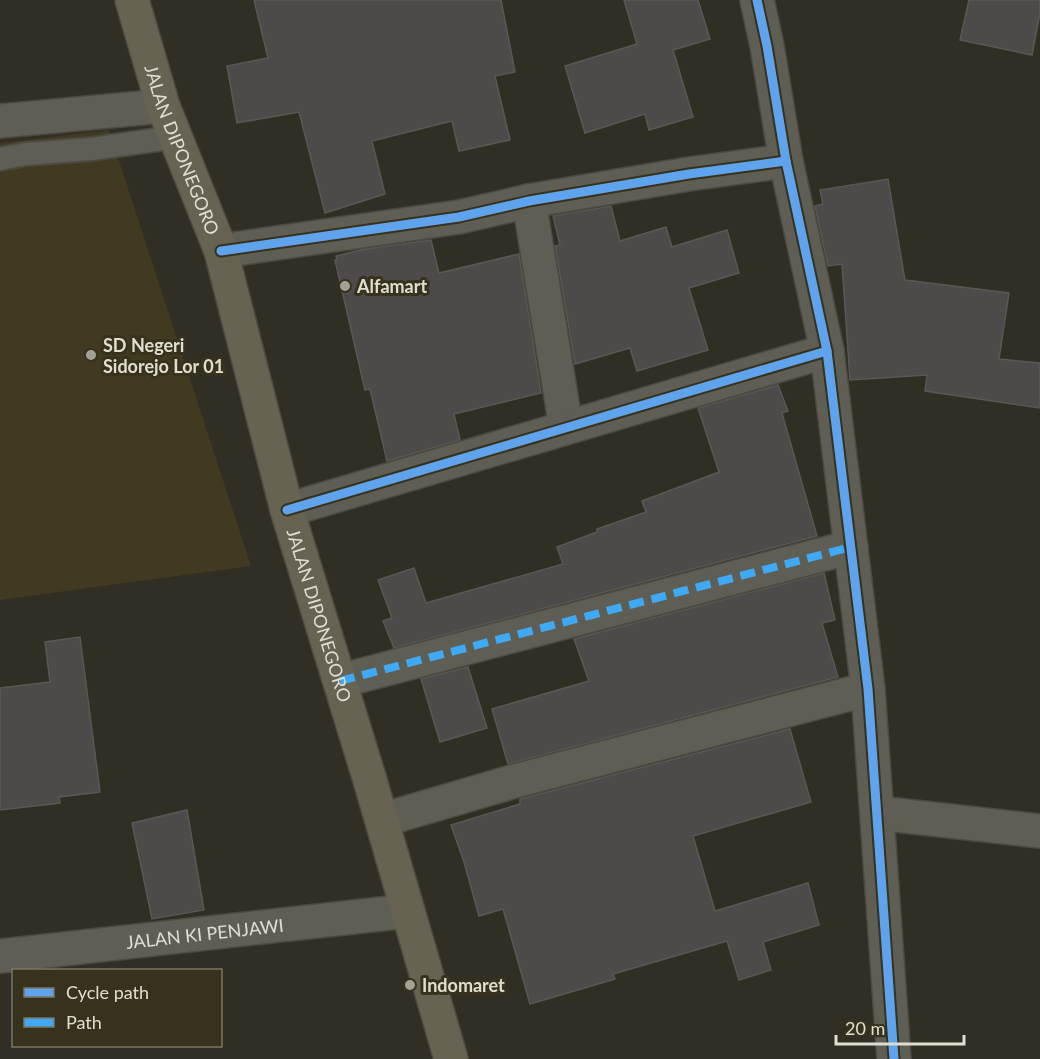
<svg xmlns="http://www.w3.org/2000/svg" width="1040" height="1059" viewBox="0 0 1040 1059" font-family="Lato,sans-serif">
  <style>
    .built { fill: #3f3a20 }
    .building { fill: #4e4a49; stroke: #5a5756; stroke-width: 1.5 }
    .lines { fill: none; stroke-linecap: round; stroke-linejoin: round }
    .service-casing { stroke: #4c4a40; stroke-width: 26 }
    .minor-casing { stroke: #4c4a40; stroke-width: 36 }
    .primary-casing { stroke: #4c4a40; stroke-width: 36 }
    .service { stroke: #5f5e54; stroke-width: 22 }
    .minor { stroke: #5f5e54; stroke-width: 33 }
    .primary { stroke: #676353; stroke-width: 33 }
    .quiet { stroke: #3fa9f5; stroke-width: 8; stroke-dasharray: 15 8; stroke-linecap: butt }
    .cycleway-casing { stroke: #37321d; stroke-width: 13 }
    .cycleway { stroke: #60a3ed; stroke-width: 9 }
    .poi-dot { fill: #a3a094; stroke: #37321d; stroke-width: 2 }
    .labels { text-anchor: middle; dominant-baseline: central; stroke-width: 6; stroke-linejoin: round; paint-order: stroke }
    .street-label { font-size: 18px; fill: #e0ded1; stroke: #37321d }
    .poi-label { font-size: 18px; font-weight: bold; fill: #e0ded1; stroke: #37321d; text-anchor: start }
  </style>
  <rect width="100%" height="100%" fill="#312e23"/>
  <polygon class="built" points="109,130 251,566 0,600 0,143"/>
  <g class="building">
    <polygon points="254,0 501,0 515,72 495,76 510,140 459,151 452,121 372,141 385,194 325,213 299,112 237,123 227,66 268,58"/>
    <polygon points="624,0 698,0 710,39 673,50 693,117 649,130 645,114 585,133 565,66 637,44"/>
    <polygon points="969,0 1040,0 1040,13 1032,55 960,40"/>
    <polygon points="888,179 905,280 1009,293 999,359 1040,363 1040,408 925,391 927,375 850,380 842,264 828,266 815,206 823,204 820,190"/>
    <polygon points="611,206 620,241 666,227 672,247 727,230 739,273 689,288 708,350 637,371 630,348 575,364 555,246 560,245 553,216"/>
    <polygon points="431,240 439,273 519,254 541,393 454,414 460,440 387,461 370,389 365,390 335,260 337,260 336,256 365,249"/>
    <polygon points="778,385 788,411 782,413 817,536 394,648 383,621 392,618 378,580 414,568 426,603 563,564 557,547 597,532 597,529 646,512 642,501 719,472 698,408"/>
    <polygon points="824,573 835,620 822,623 838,677 508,764 492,709 589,681 574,639"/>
    <polygon points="80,637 100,792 59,797 60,803 0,810 0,688 50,682 45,642"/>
    <polygon points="468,667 487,728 440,742 421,679"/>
    <polygon points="790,729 811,802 693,836 715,911 808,883 819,925 763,942 771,970 739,980 727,941 613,974 615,979 530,1004 503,909 479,916 464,862 451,825 520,804 520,799"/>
    <polygon points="187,810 204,910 152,919 132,823"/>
  </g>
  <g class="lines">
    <g class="service-casing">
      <polyline id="service" points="0,159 26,154 91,149 176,137"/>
    </g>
    <g class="minor-casing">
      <g id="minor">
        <polyline points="757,0 767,46 786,161 827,351 868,689 894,1059"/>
        <polyline points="0,121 163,106"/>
        <polyline points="529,201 566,427"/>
        <polyline points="221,251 459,217 529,201 689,174 786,161"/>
        <polyline points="287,510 827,351"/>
        <polyline points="340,681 851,547"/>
        <polyline points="878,813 1040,831"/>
        <polyline points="382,820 515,781 868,689"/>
        <path id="s1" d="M0 956 408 911"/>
      </g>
    </g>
    <g class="primary-casing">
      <g id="primary">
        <path id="s2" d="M132 0 163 106 221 251 287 510 369 777 451 1059"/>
      </g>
    </g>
    <use href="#service" class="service"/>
    <use href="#minor" class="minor"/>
    <use href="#primary" class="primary"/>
    <polyline class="quiet" points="340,681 851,547"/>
    <g class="cycleway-casing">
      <g id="cycleway">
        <polyline points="757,0 767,46 786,161 827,351 868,689 894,1059"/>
        <polyline points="221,251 459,217 529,201 689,174 786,161"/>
        <polyline points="287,510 827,351"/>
      </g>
    </g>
    <use href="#cycleway" class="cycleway"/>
  </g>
  <g class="poi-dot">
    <circle cx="345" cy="286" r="6"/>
    <circle cx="91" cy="355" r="6"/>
    <circle cx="410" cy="985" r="6"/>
  </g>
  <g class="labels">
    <g class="street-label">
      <text stroke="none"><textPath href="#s2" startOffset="158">JALAN DIPONEGORO</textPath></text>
      <text stroke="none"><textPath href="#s2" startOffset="644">JALAN DIPONEGORO</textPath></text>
      <text stroke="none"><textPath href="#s1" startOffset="206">JALAN KI PENJAWI</textPath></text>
    </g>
    <g class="poi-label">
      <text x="357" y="286">Alfamart</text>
      <text x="103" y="345">SD Negeri<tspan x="103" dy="21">Sidorejo Lor 01</tspan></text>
      <text x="422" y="985">Indomaret</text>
    </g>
  </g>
  <rect x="12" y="969" width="210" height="78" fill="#37321d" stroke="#7b7765" stroke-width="1.5"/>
  <rect x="24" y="988" width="30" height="9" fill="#60a3ed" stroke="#7b7765" stroke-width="1.5"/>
  <text x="66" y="999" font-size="18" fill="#e0ded1">Cycle path</text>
  <rect x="24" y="1018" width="30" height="9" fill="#3fa9f5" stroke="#7b7765" stroke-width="1.5"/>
  <text x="66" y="1029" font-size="18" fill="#e0ded1">Path</text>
  <path d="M836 1035v9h128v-9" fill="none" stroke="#e0ded1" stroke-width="3"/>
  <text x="845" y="1035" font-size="18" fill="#e0ded1" stroke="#37321d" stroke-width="4.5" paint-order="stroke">20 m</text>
</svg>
